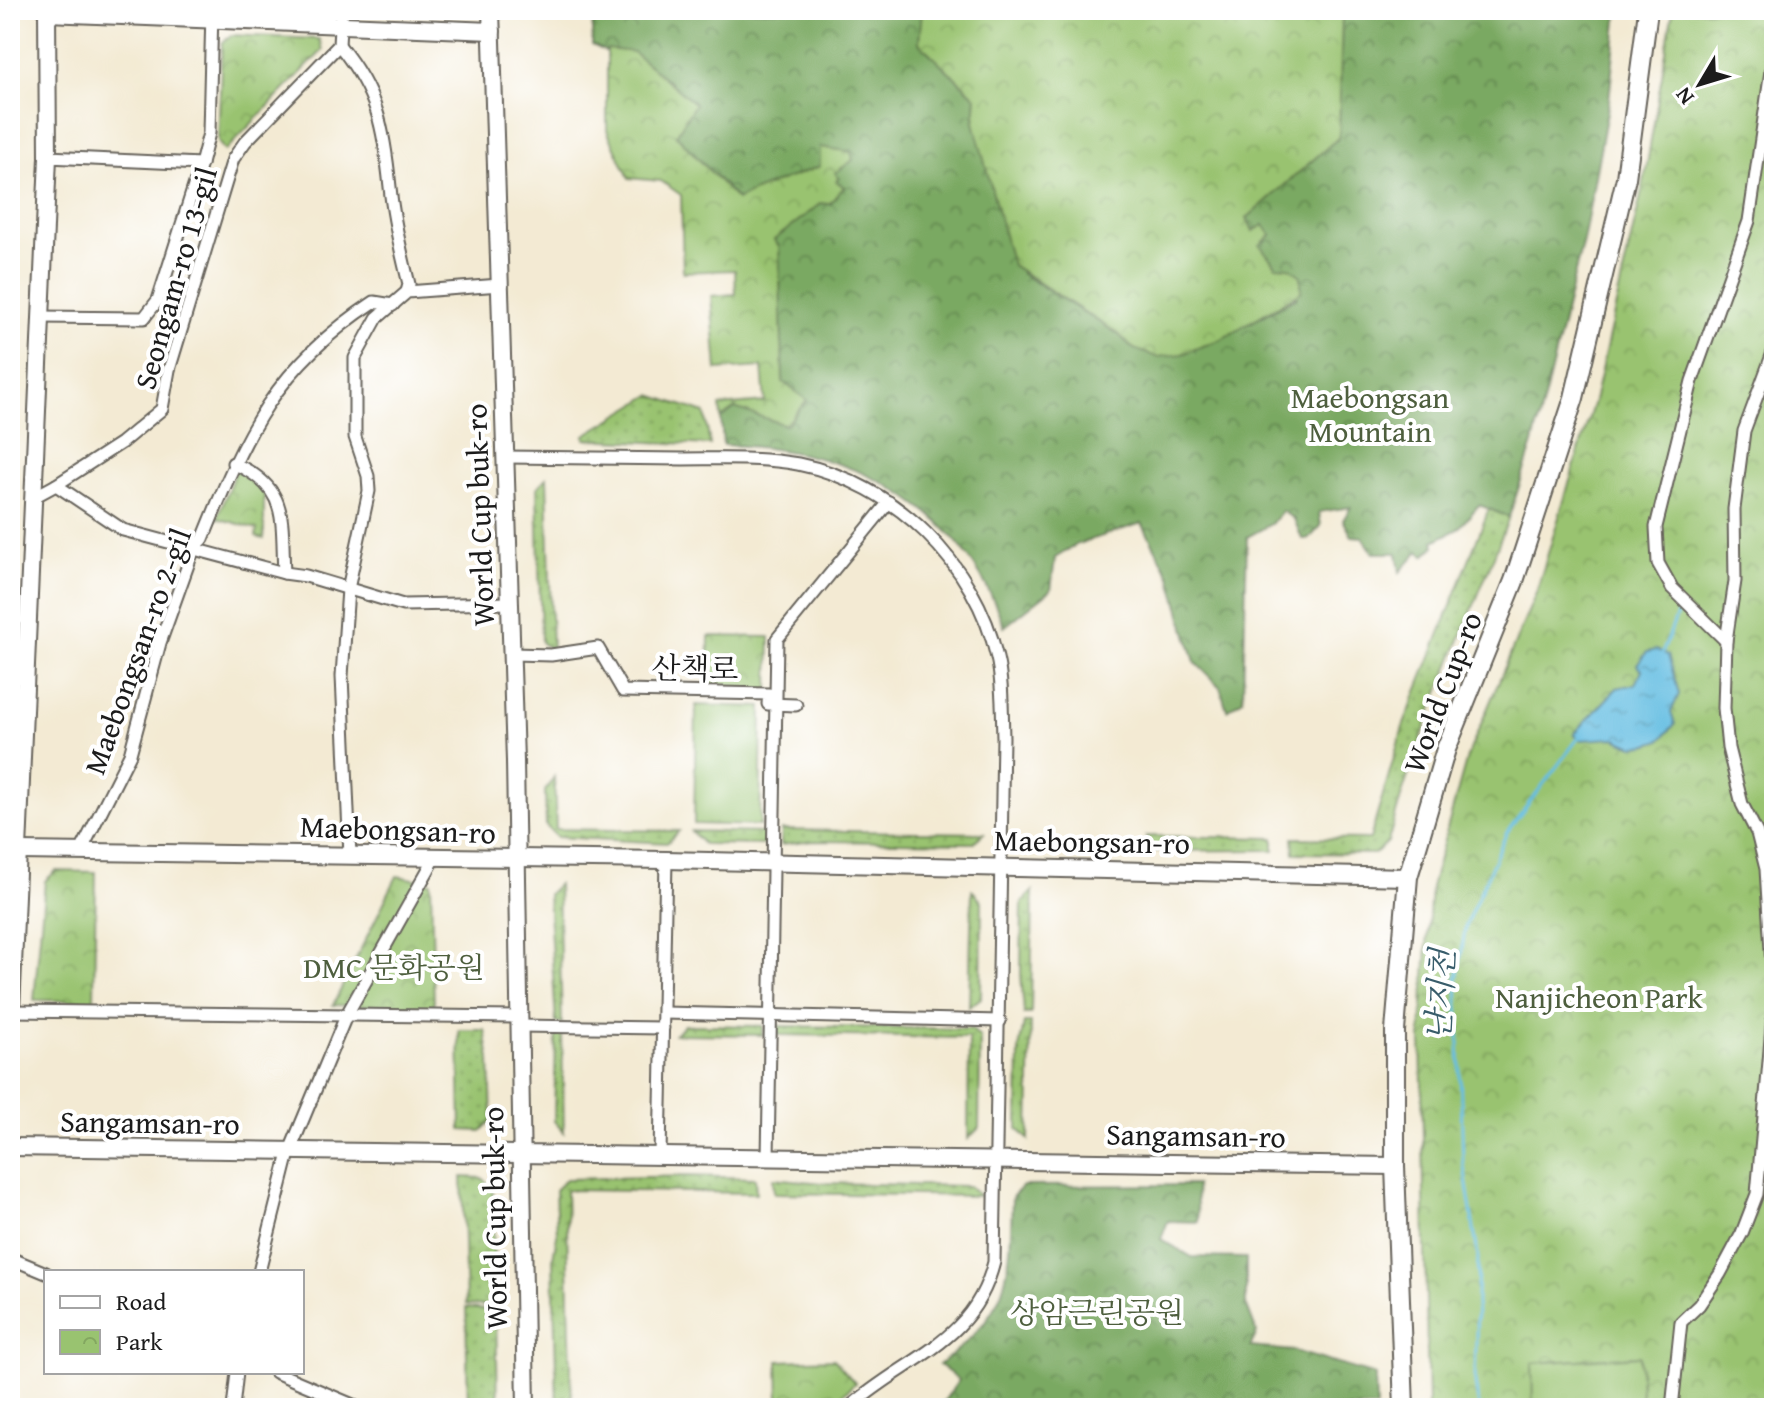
<svg xmlns="http://www.w3.org/2000/svg" width="1784" height="1418" viewBox="0 0 1784 1418" font-family="'Gentium Book Plus','Noto Serif KR',serif">
  <style>
    .grass { fill: url(#grass-dots); stroke: #5a7046; stroke-width: 2 }
    .forest { fill: url(#forest-crowns); stroke: #4b623f; stroke-width: 2 }
    .park { fill: url(#park-crowns); stroke: #5a7046; stroke-width: 2 }
    .pitch { fill: #99c370; stroke: #5a7046; stroke-width: 2 }
    .water { fill: url(#water-ripples); stroke: #406d7f; stroke-width: 2 }
    .lines { fill: none; stroke-linecap: round; stroke-linejoin: round }
    .stream { stroke: #65bee2; stroke-width: 3 }
    .street-casing { stroke: #67645c; stroke-width: 15 }
    .secondary-casing { stroke: #67645c; stroke-width: 20 }
    .primary-casing { stroke: #67645c; stroke-width: 22 }
    .street { stroke: #fff; stroke-width: 11 }
    .secondary { stroke: #fff; stroke-width: 16 }
    .primary { stroke: #fff; stroke-width: 18 }
    .labels { text-anchor: middle; dominant-baseline: central; stroke-width: 8; stroke-linejoin: round; paint-order: stroke }
    .street-label { font-size: 30px; fill: #1c1c1c; stroke: #fff }
    .park-label { font-size: 30px; fill: #4e5f3e; stroke: #fff }
    .water-label { font-size: 32px; font-style: italic; fill: #395d6b; stroke: #fff }
  </style>
  <defs>
    <pattern id="grass-dots" width="8" height="8" patternUnits="userSpaceOnUse" patternTransform="scale(2)"><rect width="8" height="8" fill="#99c370"/><path d="M2 2h.1M6 6h.1" fill="none" stroke="#83a760" stroke-width="1.8" stroke-linecap="round"/></pattern>
    <pattern id="forest-crowns" width="20" height="18" patternUnits="userSpaceOnUse" patternTransform="scale(2)"><rect width="20" height="18" fill="#7aa962"/><path d="M2 6a3 3 0 1 1 6 0M12 15a3 3 0 1 1 6 0" fill="none" stroke="#638950"/></pattern>
    <pattern id="park-crowns" width="20" height="18" patternUnits="userSpaceOnUse" patternTransform="scale(2)"><rect width="20" height="18" fill="#99c370"/><path d="M2 6a3 3 0 1 1 6 0M12 15a3 3 0 1 1 6 0" fill="none" stroke="#83a760"/></pattern>
    <pattern id="water-ripples" width="26" height="14" patternUnits="userSpaceOnUse" patternTransform="scale(2)"><rect width="26" height="14" fill="#65bee2"/><path d="M2 4q2-2 4 0t4 0M15 11q2-2 4 0t4 0" fill="none" stroke="#57a3c1"/></pattern>
  </defs>
  <rect width="100%" height="100%" fill="#fff"/>
  <filter id="ink" filterUnits="userSpaceOnUse"><feTurbulence type="fractalNoise" baseFrequency=".0125" numOctaves="2"/><feDisplacementMap in="SourceGraphic" scale="16" xChannelSelector="R" yChannelSelector="G"/><feConvolveMatrix kernelMatrix="1 2 1 2 8 2 1 2 1" color-interpolation-filters="sRGB"/></filter>
  <filter id="wash" filterUnits="userSpaceOnUse"><feTurbulence type="fractalNoise" baseFrequency=".006" numOctaves="4" result="noise"/><feDisplacementMap in="SourceGraphic" scale="32" xChannelSelector="R" yChannelSelector="G"/><feGaussianBlur stdDeviation="1.8" result="paint"/><feColorMatrix in="noise" values="0 0 0 0 0 0 0 0 0 0 0 0 0 0 0 0 0 1.4 0 .05"/><feComposite in="paint" operator="in"/></filter>
  <g filter="url(#wash)">
    <rect width="100%" height="100%" fill="#f3ead3"/>
    <g class="grass">
      <polygon points="651,395 705,413 710,445 585,439 585,435"/>
      <polygon points="547,477 552,651 541,642 537,488"/>
      <path d="M1489 509 1509 517C1468 626 1418 729 1388 842L1374 854 1294 853 1293 838 1370 839 1403 727Z"/>
      <polygon points="554,777 556,829 679,831 667,843 557,837 546,826 545,791"/>
      <polygon points="782,830 984,833 973,843 814,841 781,845"/>
      <polygon points="691,831 766,833 766,845 703,844"/>
      <polygon points="1146,836 1274,838 1274,850 1146,851"/>
      <polygon points="558,884 562,1023 556,1023 548,894"/>
      <polygon points="972,890 982,901 981,998 969,1007"/>
      <polygon points="1033,891 1031,1014 1024,1014 1021,974 1022,902"/>
      <polygon points="1024,1023 1031,1023 1029,1140 1018,1129 1019,1049"/>
      <polygon points="684,1025 763,1026 763,1035 675,1034"/>
      <polygon points="778,1026 972,1029 980,1038 979,1128 968,1139 969,1038 778,1035"/>
      <polygon points="459,1030 485,1030 490,1059 492,1120 481,1131 461,1130"/>
      <polygon points="556,1032 562,1032 564,1132 554,1121"/>
      <polygon points="687,1176 755,1178 756,1193 566,1190 572,1408 557,1408 553,1258 557,1235 555,1190 566,1179"/>
      <polygon points="462,1177 482,1178 493,1188 494,1306 466,1305"/>
      <polygon points="773,1178 823,1183 969,1186 980,1196 774,1193"/>
      <polygon points="466,1308 496,1311 498,1408 468,1408"/>
    </g>
    <g class="forest">
      <path d="M555 10H922L919 43 976 97 974 122 1021 273 1118 334 1134 349 1182 354 1221 339 1297 297 1259 245 1271 235 1264 225 1253 231 1247 218 1339 137 1342 10H1618L1609 101 1584 236 1533 444 1509 517 1479 505 1458 529 1434 541 1435 546 1424 556 1419 551 1400 572 1397 553H1373L1363 537 1352 536 1343 520 1351 507 1319 512 1321 526 1309 539H1302L1294 519 1282 511 1271 524 1247 537 1243 699 1227 710 1220 687 1195 662 1170 576 1142 523 1078 544 1055 558 1051 590 1004 627C960 500 850 448 723 445L721 418 735 408 786 425 806 400 783 382 779 246 774 240 821 203 830 204 844 187 835 181V173L820 166C805 173 745 192 738 200L676 135 694 103 633 52 605 51 592 45 593 11 565 19 555 16Z"/>
      <path d="M1196 1185 1198 1222 1168 1221 1161 1239 1192 1257 1246 1258V1304L1257 1333 1250 1347 1294 1351 1375 1375 1376 1408H939L959 1380 939 1365C1010 1310 1010 1282 1012 1197L1023 1186Z"/>
    </g>
    <g class="park">
      <polygon points="922,10 1342,10 1339,137 1247,218 1253,231 1264,225 1271,235 1260,245 1276,266 1289,267 1301,276 1301,292 1221,339 1182,354 1157,357 1134,349 1118,334 1012,265 974,122 976,97 919,43"/>
      <polygon points="1673,10 1774,10 1774,1393 1753,1408 1641,1408 1640,1356 1533,1363 1533,1408 1428,1408 1421,1033 1431,887 1467,757 1536,593 1594,401 1644,182"/>
      <polygon points="231,35 319,39 323,50 225,151 218,142 222,43"/>
      <path d="M607 49 633 52 695 104 676 135 737 200C744 193 805 173 820 166V147L851 152 853 160 835 173 839 178 836 181 844 187 829 204 821 203 774 240 779 246 783 382 807 400 786 425 735 408 721 418 720 406 765 402 762 367 717 370 711 296 736 294 735 270 683 272 681 195 661 181 629 178 607 130Z"/>
      <polygon points="240,470 268,492 264,497 264,539 256,537 257,529 217,518 235,472"/>
      <polygon points="709,636 770,637 769,694 708,692"/>
      <polygon points="56,871 96,872 94,1001 34,1000 45,881"/>
      <polygon points="397,876 431,882 434,1007 333,1005"/>
      <polygon points="834,1359 855,1383 828,1408 779,1405 778,1361"/>
    </g>
    <g class="pitch">
      <polygon points="696,705 762,707 760,826 694,824"/>
      <polygon points="1640,1356 1641,1408 1533,1408 1532,1363"/>
    </g>
    <polygon class="water" points="1656,650 1668,655 1679,694 1671,712 1675,724 1661,740 1646,745 1633,746 1615,738 1580,740 1574,734 1617,688 1635,684 1642,670 1637,665 1647,652"/>
    <g class="lines">
      <g class="stream">
        <polyline points="1662,654 1679,609"/>
        <polyline points="1479,1408 1475,1382 1478,1255 1463,1160 1457,980 1466,924 1507,832 1580,736"/>
      </g>
    </g>
  </g>
  <g filter="url(#ink)">
    <g class="lines">
      <g class="street-casing">
        <g id="street">
          <path d="M339 45C378 93 384 128 390 187 393 219 401 252 409 284L407 292"/>
          <polyline points="201,164 209,133 212,10"/>
          <polyline points="40,317 144,318 158,300 201,164 48,157"/>
          <polyline points="1774,350 1744,431 1734,509 1735,581 1726,641 1724,708 1728,748 1742,804 1757,833 1766,869 1774,999"/>
          <path d="M506 457C565 458 624 458 683 459 721 459 760 457 798 464 894 483 976 563 997 658 1003 683 1002 711 1003 737L994 1262C974 1343 906 1357 849 1408"/>
          <path d="M233 463C290 488 281 519 284 573"/>
          <polyline points="56,485 121,443 162,409 169,370 233,159 245,142 339,45 341,10"/>
          <polyline points="34,497 56,485 123,530 284,573 306,576 403,605 511,603"/>
          <polyline points="1726,641 1672,588 1658,563 1656,527 1692,381 1749,221 1774,50"/>
          <polyline points="512,654 551,655 598,648 623,691 769,694 768,704 796,705"/>
          <path d="M81 851 130 754 160 643 194 548 203 539C245 434 276 366 374 302L393 305"/>
          <polyline points="350,856 342,676 348,589 369,491 368,476 355,437 355,358 377,318 407,292 500,285"/>
          <polyline points="12,1011 517,1017"/>
          <polyline points="664,1013 1000,1021"/>
          <polyline points="518,1026 663,1028"/>
          <polyline points="660,1155 666,860"/>
          <polyline points="768,1158 777,639 889,502"/>
          <polyline points="10,1258 46,1273"/>
          <polyline points="259,1272 289,1153 346,1016 436,856"/>
          <polyline points="275,1372 360,1408"/>
          <polyline points="233,1408 237,1372"/>
          <polyline points="1672,1408 1681,1322 1699,1305 1720,1274 1742,1233 1757,1194 1774,1006"/>
        </g>
      </g>
      <g class="secondary-casing">
        <g id="secondary">
          <polyline points="491,10 515,761 526,1408"/>
          <polyline points="47,13 492,31"/>
          <polyline points="20,851 666,860 1408,877"/>
          <polyline points="10,1034 48,157 47,10"/>
          <polyline points="10,1147 1395,1166"/>
        </g>
      </g>
      <g class="primary-casing">
        <polyline id="primary" points="1404,1408 1395,1166 1395,1031 1408,877 1446,749 1514,581 1574,398 1626,178 1648,10"/>
      </g>
      <use href="#street" class="street"/>
      <use href="#secondary" class="secondary"/>
      <use href="#primary" class="primary"/>
    </g>
  </g>
  <g class="labels">
    <g class="street-label">
      <text transform="translate(175 278) rotate(-74)">Seongam-ro 13-gil</text>
      <text transform="translate(479 515) rotate(-92)">World Cup buk-ro</text>
      <text transform="translate(137 651) rotate(-70)">Maebongsan-ro 2-gil</text>
      <text transform="translate(695 668) rotate(1)">산책로</text>
      <text transform="translate(1442 692) rotate(-69)">World Cup-ro</text>
      <text transform="translate(398 829) rotate(2)">Maebongsan-ro</text>
      <text transform="translate(1092 841) rotate(1)">Maebongsan-ro</text>
      <text transform="translate(150 1122) rotate(1)">Sangamsan-ro</text>
      <text transform="translate(1196 1135) rotate(1)">Sangamsan-ro</text>
      <text transform="translate(494 1218) rotate(-91)">World Cup buk-ro</text>
    </g>
    <g class="park-label">
      <text x="1370" y="397">Maebongsan<tspan x="1370" dy="34">Mountain</tspan></text>
      <text x="394" y="967">DMC 문화공원</text>
      <text x="1599" y="997">Nanjicheon Park</text>
      <text x="1097" y="1312">상암근린공원</text>
    </g>
    <g class="water-label">
      <text transform="translate(1440 995) rotate(-87)">난지천</text>
    </g>
  </g>
  <rect width="1784" height="1418" fill="none" stroke="#fff" stroke-width="40"/>
  <rect x="44" y="1270" width="260" height="104" fill="#ffffff" stroke="#a4a4a4" stroke-width="2"/>
  <rect x="60" y="1296" width="40" height="12" fill="#ffffff" stroke="#a4a4a4" stroke-width="2"/>
  <text x="116" y="1310" font-size="24" fill="#1c1c1c">Road</text>
  <rect x="60" y="1330" width="40" height="24" fill="url(#park-crowns)" stroke="#a4a4a4" stroke-width="2"/>
  <text x="116" y="1350" font-size="24" fill="#1c1c1c">Park</text>
  <g transform="translate(1700 84) rotate(232)" stroke="#ffffff" stroke-width="6" paint-order="stroke">
  <path d="M0-6L14 30L0 20L-14 30Z" fill="#1c1c1c"/>
  <text y="-12" font-size="22" font-weight="bold" text-anchor="middle" fill="#1c1c1c">N</text>
  </g>
</svg>
